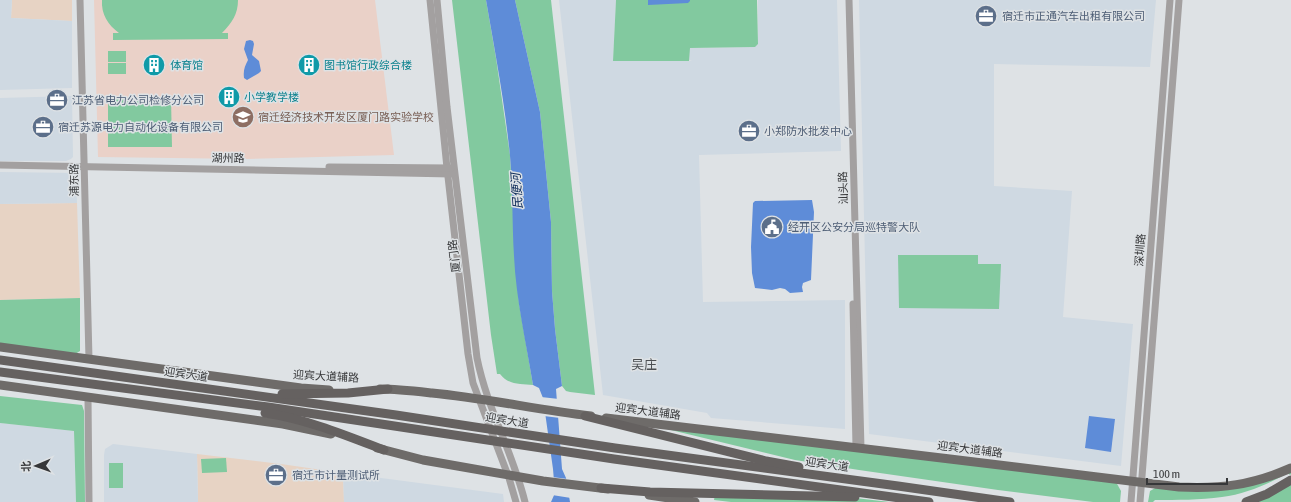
<svg xmlns="http://www.w3.org/2000/svg" width="1291" height="502" viewBox="0 0 1291 502" font-family="'Asap Condensed','Noto Sans SC',sans-serif">
  <style>
    .commercial { fill: #e7d3c4 }
    .built { fill: #cfd9e2 }
    .education { fill: #ead1c8 }
    .green { fill: #82c99f }
    .water { fill: #5e8cd8 }
    .pier { fill: #dee2e5 }
    .lines { fill: none; stroke-linecap: round; stroke-linejoin: round }
    .tertiary { stroke: #a3a0a0; stroke-width: 7 }
    .primary { stroke: #6e6b69; stroke-width: 9 }
    .trunk { stroke: #656160; stroke-width: 9 }
    .labels { text-anchor: middle; dominant-baseline: central; stroke-width: 3; stroke-linejoin: round; paint-order: stroke }
    .service-label { font-size: 11px; fill: #4e5e75; stroke: #dee2e5; text-anchor: start }
    .culture-label { font-size: 11px; fill: #0d838f; stroke: #dee2e5; text-anchor: start }
    .education-label { font-size: 11px; fill: #785e54; stroke: #dee2e5; text-anchor: start }
    .street-label { font-size: 11px; fill: #363739; stroke: #dee2e5 }
    .water-label { font-size: 12px; font-style: italic; fill: #092756; stroke: #dee2e5 }
    .quarter-label { font-size: 13px; fill: #4c4f52; stroke: #dee2e5 }
  </style>
  <rect width="100%" height="100%" fill="#dee2e5"/>
  <g class="commercial">
    <polygon points="12,0 72,0 72,21 11,18"/>
    <polygon points="77,203 80,298 0,300 0,204"/>
    <polygon points="197,454 281,464 343,473 344,502 198,502"/>
  </g>
  <g class="built">
    <polygon points="0,0 12,0 11,18 72,21 72,88 0,90"/>
    <polygon points="559,0 616,0 613,61 692,61 689,60 689,48 755,47 758,44 758,0 837,0 841,151 699,155 703,302 845,300 845,429 711,418 707,413 603,395"/>
    <polygon points="859,0 1156,0 1150,67 994,64 994,186 1072,191 1063,317 1133,324 1121,466 869,434"/>
    <polygon points="72,96 73,157 71,159 66,161 0,161 0,98"/>
    <polygon points="0,172 76,173 77,203 0,204"/>
    <polygon points="0,423 74,431 76,502 0,502"/>
    <polygon points="113,444 197,454 198,502 104,502 104,455 105,449"/>
    <polygon points="343,473 503,494 504,502 344,502"/>
  </g>
  <polygon class="education" points="94,0 375,0 394,155 248,159 98,157"/>
  <g class="green">
    <path d="M102 0H238C238 14 232 23 222 33H228V39L113 40V33H119C108 25 101 14 102 0Z"/>
    <path d="M452 0H486L496 58 510 155 519 303 533 385C521 384 508 385 500 374H497L491 335Z"/>
    <polygon points="515,0 551,0 595,395 570,392 566,391 562,386 555,329 552,291 551,222 540,112"/>
    <polygon points="616,0 757,0 758,44 755,47 690,48 689,61 613,61"/>
    <rect x="108" y="51" width="18" height="11"/>
    <rect x="108" y="63" width="18" height="11"/>
    <polygon points="171,97 172,147 108,147 108,98"/>
    <polygon points="898,255 978,255 978,264 1001,264 999,309 899,308"/>
    <polygon points="80,298 80,351 72,356 0,343 0,300"/>
    <polygon points="0,396 82,405 84,411 85,502 76,502 74,431 0,423"/>
    <polygon points="646,424 1116,482 1121,491 1120,502 1093,502 998,490 859,470 795,460"/>
    <polygon points="226,458 227,472 202,473 201,459"/>
    <rect x="109" y="463" width="14" height="25"/>
    <path d="M1291 470V474L1290 475 1288 473C1268 484 1246 494 1222 497 1200 500 1177 500 1155 500L1153 502H1148L1150 491 1157 487 1206 491Z"/>
    <polygon points="1291,484 1291,502 1254,502"/>
    <polygon points="715,495 855,498 890,502 731,502 714,500"/>
  </g>
  <g class="water">
    <path d="M486 0H515L540 112 551 222 552 291 555 329 562 386 556 389 562 469 566 478 570 502H551L555 493 553 469 543 398 539 388 533 385C526 342 516 299 514 256 512 223 513 189 510 156 505 104 495 52 486 0Z"/>
    <polygon points="648,0 690,0 690,1 688,3 648,5"/>
    <path d="M250 40 253 41 254 44 252 55 259 61 261 71 259 73 247 80 244 78C243 70 245 66 248 60L244 49 246 41Z"/>
    <polygon points="812,200 814,212 811,280 803,283 802,287 803,292 790,293 785,289 780,288 772,290 755,288 752,273 751,247 753,203 755,201"/>
    <polygon points="1089,416 1115,419 1111,452 1085,448"/>
  </g>
  <g class="pier">
    <polygon points="541,397 559,399 560,418 544,416"/>
    <polygon points="552,477 568,479 571,498 552,495 553,493"/>
  </g>
  <g class="lines">
    <g class="tertiary">
      <polyline points="80,0 89,359"/>
      <polyline points="430,0 447,168 468,354 473,383 509,478 516,502"/>
      <path d="M437 0 447 107 477 358C487 408 513 453 525 502"/>
      <polyline points="849,0 861,448"/>
      <polyline points="0,165 452,174"/>
      <polyline points="329,167 451,168"/>
      <polyline points="853,304 856,447"/>
      <polyline points="88,398 89,502"/>
      <polyline points="1131,502 1170,0"/>
      <polyline points="1140,502 1179,0"/>
    </g>
    <g class="primary">
      <polyline points="0,347 301,388 329,390"/>
      <polyline points="0,385 283,424 331,434"/>
      <path d="M380 389C397 389 414 391 432 393 485 398 538 410 591 416"/>
      <path d="M606 418 950 459 1179 487C1222 489 1252 485 1291 468"/>
      <polyline points="377,448 423,460 543,481 608,489"/>
      <polyline points="649,495 695,502"/>
    </g>
    <g class="trunk">
      <polyline points="0,360 396,415 615,448 898,486 1010,502"/>
      <polyline points="0,372 268,407 614,459 929,502"/>
      <polyline points="282,394 348,393 388,389"/>
      <path d="M265 413C306 419 345 435 384 450"/>
      <polyline points="585,416 766,461 799,467"/>
      <polyline points="601,488 650,492 855,497"/>
      <polyline points="1246,502 1267,494 1291,480"/>
    </g>
  </g>
  <defs>
    <g id="office-disc" transform="scale(1.15)"><circle r="9.5" fill="#5c6f8a" stroke="#dee2e5"/><path d="M-6-3h4V-5.5h4V-3h4V5H-6ZM-1-4.5V-3h2v-1.5ZM-6 0V1H6V0Z" fill="#fff"/></g>
    <g id="building-disc" transform="scale(1.15)"><circle r="9.5" fill="#0f9aa8" stroke="#dee2e5"/><path d="M-4-6H4V6H1V3H-1V6H-4ZM-2.5-4.3h1.7v1.8h-1.7ZM.8-4.3h1.7v1.8H.8ZM-2.5-1h1.7V.8h-1.7ZM.8-1h1.7V.8H.8Z" fill="#fff"/></g>
    <g id="school-disc" transform="scale(1.15)"><circle r="9.5" fill="#8d6e63" stroke="#dee2e5"/><path d="M0-5L7-2L0 1L-7-2ZM-4 1L0 2.5L4 1V4Q0 6-4 4Z" fill="#fff"/></g>
    <g id="civic-disc" transform="scale(1.15)"><circle r="9.5" fill="#5c6f8a" stroke="#dee2e5"/><path d="M-.6-6.5H3V-4.5H.6V-3L4-1V1h2V6H-6V1h2V-1L-.6-3ZM-1.2 2.5V6h2.4V2.5Z" fill="#fff"/></g>
  </defs>
  <g fill-rule="evenodd">
    <use href="#office-disc" x="986" y="16"/>
    <use href="#building-disc" x="154" y="65"/>
    <use href="#building-disc" x="309" y="65"/>
    <use href="#building-disc" x="229" y="97"/>
    <use href="#office-disc" x="57" y="100"/>
    <use href="#school-disc" x="243" y="117"/>
    <use href="#office-disc" x="43" y="127"/>
    <use href="#office-disc" x="749" y="131"/>
    <use href="#civic-disc" x="772" y="227"/>
    <use href="#office-disc" x="276" y="475"/>
  </g>
  <g class="labels">
    <g class="service-label">
      <text x="1002" y="16">宿迁市正通汽车出租有限公司</text>
      <text x="72" y="100">江苏省电力公司检修分公司</text>
      <text x="58" y="127">宿迁苏源电力自动化设备有限公司</text>
      <text x="764" y="131">小郑防水批发中心</text>
      <text x="788" y="227">经开区公安分局巡特警大队</text>
      <text x="292" y="475">宿迁市计量测试所</text>
    </g>
    <g class="culture-label">
      <text x="170" y="65">体育馆</text>
      <text x="324" y="65">图书馆行政综合楼</text>
      <text x="244" y="97">小学教学楼</text>
    </g>
    <g class="education-label">
      <text x="258" y="117">宿迁经济技术开发区厦门路实验学校</text>
    </g>
    <g class="street-label">
      <text transform="translate(228 158) rotate(1)">湖州路</text>
      <text transform="translate(74 180) rotate(-91)">浦东路</text>
      <text transform="translate(843 188) rotate(-92)">汕头路</text>
      <text transform="translate(1140 250) rotate(-86)">深圳路</text>
      <text transform="translate(454 256) rotate(-97)">厦门路</text>
      <text transform="translate(186 374) rotate(8)">迎宾大道</text>
      <text transform="translate(326 376) rotate(3)">迎宾大道辅路</text>
      <text transform="translate(648 411) rotate(7)">迎宾大道辅路</text>
      <text transform="translate(507 420) rotate(9)">迎宾大道</text>
      <text transform="translate(970 449) rotate(7)">迎宾大道辅路</text>
      <text transform="translate(827 464) rotate(8)">迎宾大道</text>
    </g>
    <g class="water-label">
      <text transform="translate(517 191) rotate(-94)">民便河</text>
    </g>
    <g class="quarter-label">
      <text x="644" y="364">吴庄</text>
    </g>
  </g>
  <g transform="translate(36 466) rotate(268)" stroke="#dee2e5" stroke-width="3" paint-order="stroke">
  <path d="M0-3L7 15L0 10L-7 15Z" fill="#363739"/>
  <text y="-6" font-size="11" font-weight="bold" text-anchor="middle" fill="#363739">北</text>
  </g>
  <path d="M1147 478v6h80v-6" fill="none" stroke="#363739" stroke-width="2"/>
  <text x="1153" y="478" font-size="12" fill="#363739" stroke="#dee2e5" stroke-width="3" paint-order="stroke">100 m</text>
</svg>
